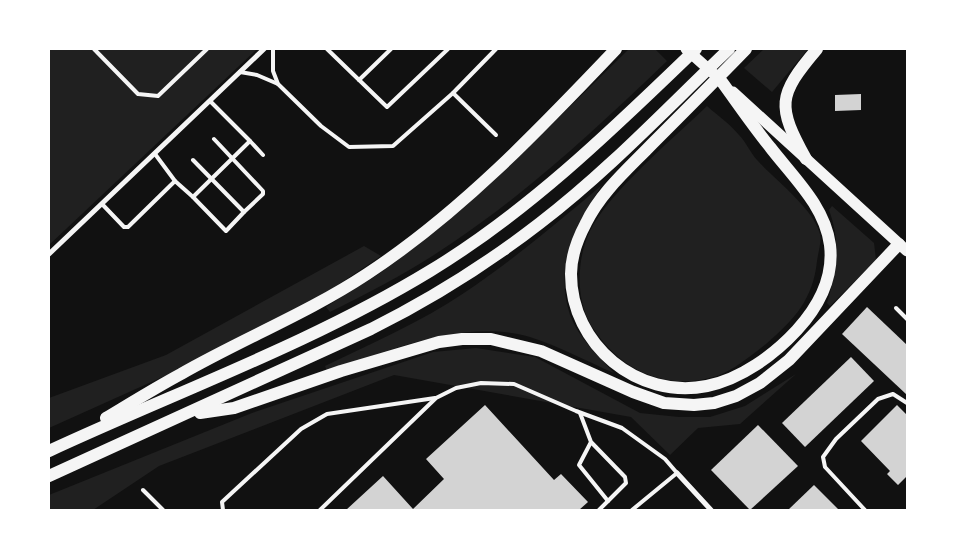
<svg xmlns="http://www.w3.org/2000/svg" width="956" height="559" viewBox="0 0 956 559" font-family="Helvetica,sans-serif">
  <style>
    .green { fill: #202020 }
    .building { fill: #d3d3d3 }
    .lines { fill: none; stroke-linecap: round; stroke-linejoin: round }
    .service { stroke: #f5f5f5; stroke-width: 4 }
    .minor { stroke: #f5f5f5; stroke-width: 5 }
    .primary { stroke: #f5f5f5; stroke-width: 11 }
    .motorway { stroke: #f5f5f5; stroke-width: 12 }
  </style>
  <rect width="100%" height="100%" fill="#111"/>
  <g class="green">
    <polygon points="49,49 257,49 49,245"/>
    <path d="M629 49H655L667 61C599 126 531 190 452 243 413 270 372 291 330 312L326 307C350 291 377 277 399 259 482 196 555 121 629 49Z"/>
    <polygon points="764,49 808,49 772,92 744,68"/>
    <path d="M707 106C717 115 730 124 739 135 746 142 750 152 757 160 774 179 814 209 820 234 822 241 818 253 817 261 813 299 795 319 766 344 752 355 734 370 717 376 665 392 619 370 591 325 575 298 577 258 590 231 610 191 674 138 707 106Z"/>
    <path d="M602 185C576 225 554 265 570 315 578 337 598 356 614 373 586 361 559 346 530 337 463 318 390 351 327 371L325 366C372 343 421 322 464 293 513 260 557 223 602 185Z"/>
    <path d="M832 206 874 243 876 260 830 306 827 303C837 271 841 242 829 210Z"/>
    <polygon points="364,246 381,256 308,305 178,370 49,428 49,398 166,355"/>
    <polygon points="476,348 535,357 640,413 679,417 710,417 745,406 796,374 740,424 698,428 670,455 631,417 394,375 159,466 93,510 49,510 49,495 252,413 433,352"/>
  </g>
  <g class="building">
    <polygon points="861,94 861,110 835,111 835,95"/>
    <polygon points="867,307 907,345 907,395 842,334"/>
    <polygon points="851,357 874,381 805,447 782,423"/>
    <polygon points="485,405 554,480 561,474 588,502 579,510 346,510 383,476 413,509 444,479 426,459"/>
    <polygon points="897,405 907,415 907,476 898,485 887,474 890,471 861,441"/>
    <polygon points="758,425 798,466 750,510 711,470"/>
    <polygon points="814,485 839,510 788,510"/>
  </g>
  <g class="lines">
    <g class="service">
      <polyline points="94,49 138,94 158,96 207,49"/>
      <polyline points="273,49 273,71 278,84 321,126 349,147 393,146 453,93 496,49"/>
      <polyline points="327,49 387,107 448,49"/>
      <polyline points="240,72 257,75 278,84"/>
      <polyline points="359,80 391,49"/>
      <polyline points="453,93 496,135"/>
      <polyline points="250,141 263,155"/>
      <polyline points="155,154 175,181"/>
      <polyline points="193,160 244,212 263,194 263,191 214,139"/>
      <polyline points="193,197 226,231 244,212"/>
      <polyline points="102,204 124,227 128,227 175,181 193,197 250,141 210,101"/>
      <polyline points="896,308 907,319"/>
      <polyline points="580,413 591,442 625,477 626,483 608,501 579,465 591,442"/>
      <polyline points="143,490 163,510"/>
      <polyline points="223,510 222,502 301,429 327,414 435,398"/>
      <polyline points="320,510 436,398 456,388 481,383 514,384 576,411 622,428 665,459 677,473 632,510"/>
      <polyline points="599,510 608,501"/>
      <polyline points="865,510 825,467 823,457 836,439 878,399 893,394 907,403"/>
    </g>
    <g class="minor">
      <polyline points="49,254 264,49"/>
      <polyline points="677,473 711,510"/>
    </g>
    <g class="primary">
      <polyline points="686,49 714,74"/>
      <polyline points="733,92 907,251"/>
    </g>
    <g class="motorway">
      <path d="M722 82C738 104 753 126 770 147 793 177 825 206 830 245 834 278 818 307 797 330 774 355 741 379 707 386 638 400 571 345 571 274 571 257 578 238 586 223 601 192 628 169 652 144 683 113 715 81 746 49"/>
      <path d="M806 159C777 106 777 96 817 49"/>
      <polyline points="200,413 234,408 341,371 439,342 462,339 491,339 541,351 633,392 664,403 694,405 714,403 736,396 760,383 789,360 899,244"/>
      <path d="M106 418C131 403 155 388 181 374 242 339 308 313 367 274 460 213 540 129 616 49"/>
      <path d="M49 451C176 392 310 344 430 271 529 211 613 129 696 49"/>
      <path d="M49 476 371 329C431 299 487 264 540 223 608 171 668 107 729 49"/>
    </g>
  </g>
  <rect width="956" height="559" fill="none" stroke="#ffffff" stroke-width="100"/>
</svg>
